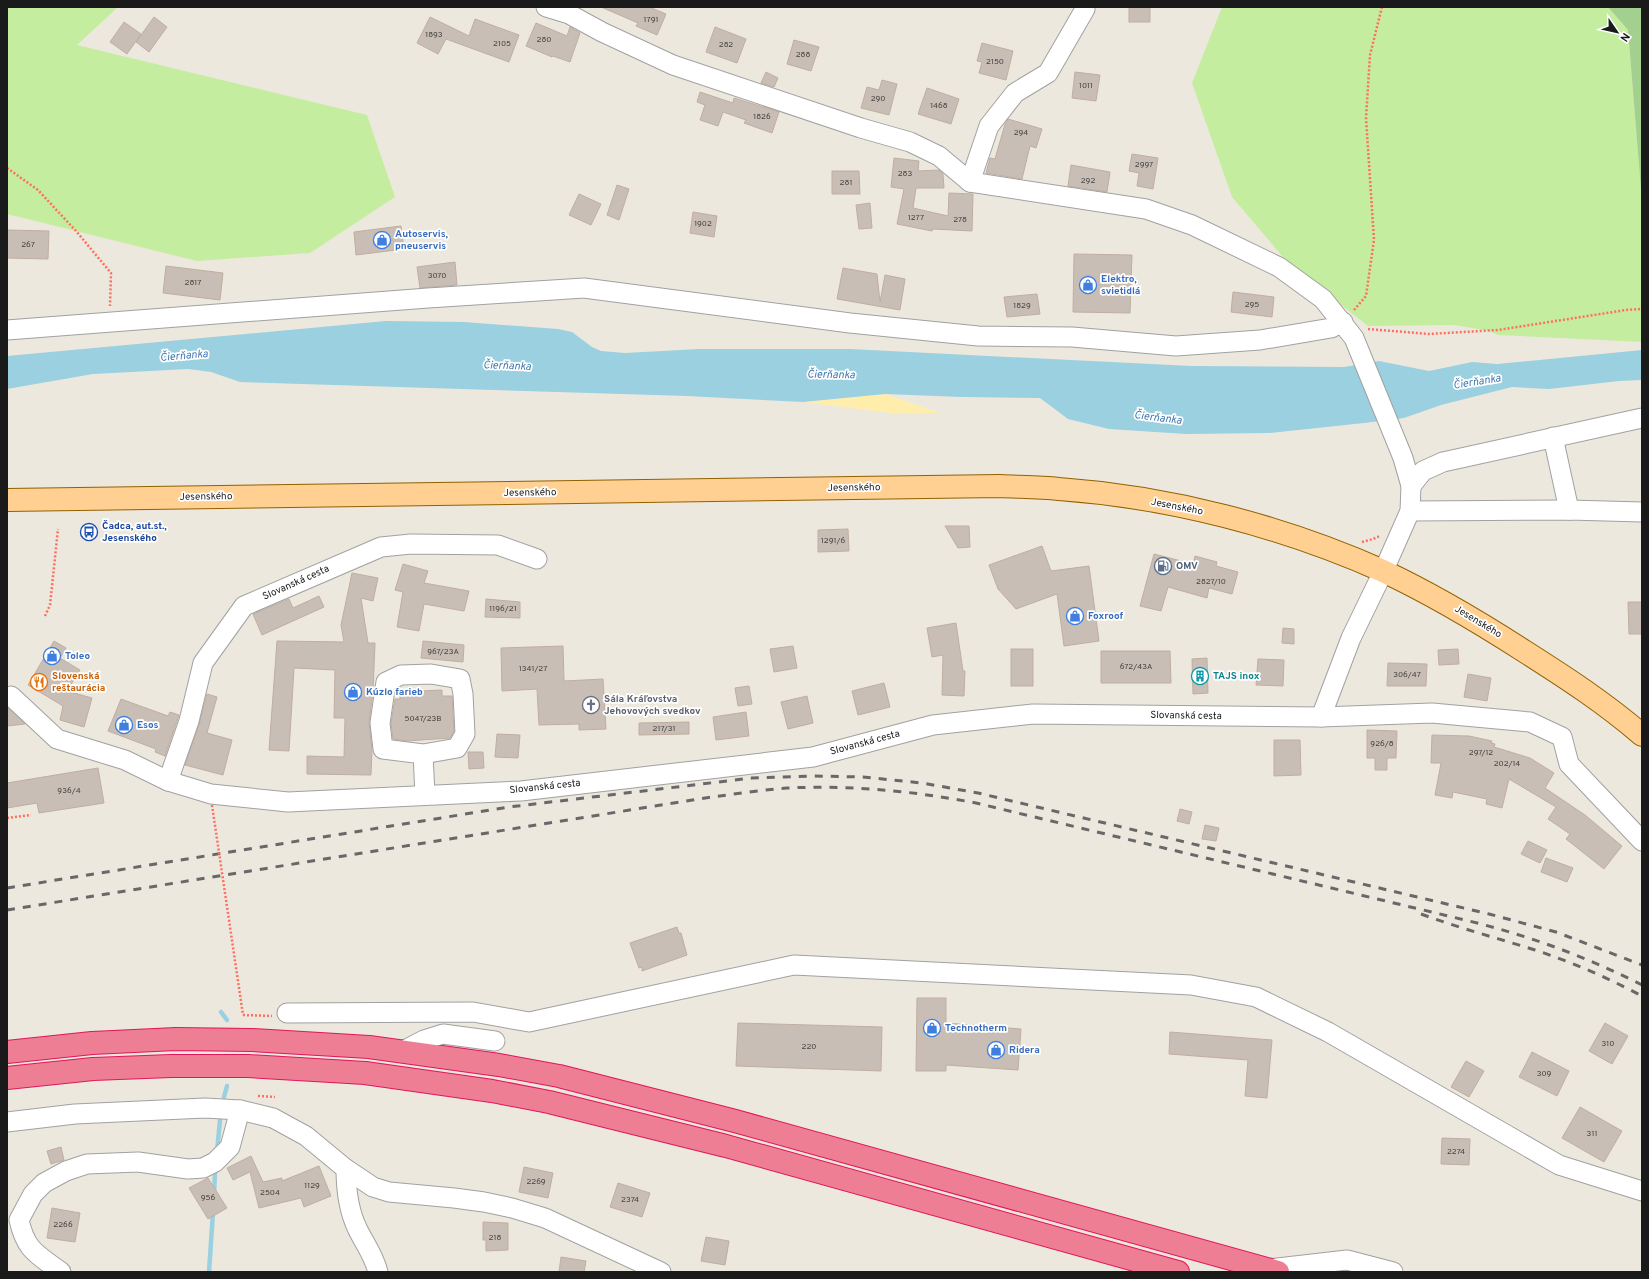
<svg xmlns="http://www.w3.org/2000/svg" width="1649" height="1279" viewBox="0 0 1649 1279" font-family="Overpass,sans-serif">
  <style>
    .grass { fill: #c5ed9f }
    .forest { fill: #a3d08f }
    .sand { fill: #ffeeab }
    .water { fill: #9ad0df }
    .lines { fill: none; stroke-linecap: round; stroke-linejoin: round }
    .stream { stroke: #9ad0df; stroke-width: 4.5 }
    .building { fill: #c9beb5; stroke: #c0aea0 }
    .minor-casing { stroke: #a1a1a1; stroke-width: 21 }
    .major-casing { stroke: #916100; stroke-width: 24 }
    .highway-casing { stroke: #e1165c; stroke-width: 24 }
    .path { stroke: #ff6e5e; stroke-width: 2.5; stroke-dasharray: 2 2; stroke-linecap: butt }
    .minor { stroke: #fff; stroke-width: 19 }
    .major { stroke: #ffd092; stroke-width: 22 }
    .highway { stroke: #ed7e93; stroke-width: 22 }
    .rail { stroke: #686868; stroke-width: 3; stroke-dasharray: 8 8; stroke-linecap: butt }
    .path-bridge { stroke: #ff6e5e; stroke-width: 2.5; stroke-dasharray: 2 2; stroke-linecap: butt }
    .labels { text-anchor: middle; dominant-baseline: central; stroke-width: 3.5; stroke-linejoin: round; paint-order: stroke }
    .number-label { font-size: 8px; fill: #464341 }
    .shop-label { font-size: 10px; font-weight: bold; fill: #366cbe; stroke: #fff; text-anchor: start }
    .street-label { font-size: 10px; fill: #1a1a1a; stroke: #fff }
    .transit-label { font-size: 10px; font-weight: bold; fill: #164399; stroke: #fff; text-anchor: start }
    .service-label { font-size: 10px; font-weight: bold; fill: #4e5e75; stroke: #fff; text-anchor: start }
    .food-label { font-size: 10px; font-weight: bold; fill: #c56008; stroke: #fff; text-anchor: start }
    .culture-label { font-size: 10px; font-weight: bold; fill: #0d838f; stroke: #fff; text-anchor: start }
    .worship-label { font-size: 10px; font-weight: bold; fill: #5b616d; stroke: #fff; text-anchor: start }
    .water-label { font-size: 11px; font-style: italic; fill: #4178b0; stroke: #fff }
  </style>
  <rect width="100%" height="100%" fill="#ede8de"/>
  <g class="grass">
    <polygon points="7,7 118,7 77,45 367,115 395,197 310,253 197,261 7,214"/>
    <polygon points="1222,7 1608,7 1628,30 1642,202 1642,342 1498,335 1489,331 1455,325 1368,326 1289,264 1232,197 1192,83"/>
  </g>
  <polygon class="forest" points="1608,7 1642,7 1642,202 1628,30"/>
  <polygon class="sand" points="885,394 940,413 891,413 803,402"/>
  <polygon class="water" points="386,321 464,322 558,329 572,332 592,347 601,351 625,353 699,349 850,349 1191,366 1344,367 1379,361 1429,371 1472,362 1497,364 1642,350 1642,380 1619,381 1549,389 1512,387 1441,405 1404,418 1364,423 1269,433 1186,434 1109,429 1068,419 1040,398 961,397 885,394 803,402 687,396 240,382 211,372 188,369 93,374 7,389 7,356"/>
  <g class="lines">
    <g class="stream">
      <polyline points="221,1012 227,1020"/>
      <polyline points="224,1097 227,1086"/>
      <polyline points="217,1152 220,1120"/>
      <polyline points="214,1195 215,1172"/>
      <polyline points="209,1272 213,1212"/>
    </g>
  </g>
  <g class="building">
    <polygon points="601,7 649,7 666,14 657,35 636,26 638,23"/>
    <rect x="1129" y="7" width="21" height="15"/>
    <polygon points="154,17 167,27 149,52 136,42"/>
    <polygon points="430,17 469,36 475,19 519,35 509,62 446,39 438,54 417,43"/>
    <polygon points="124,22 141,34 127,54 110,42"/>
    <polygon points="536,23 567,36 570,27 580,33 570,62 553,56 552,57 526,46"/>
    <polygon points="715,27 746,39 737,63 706,52"/>
    <polygon points="794,40 819,47 811,71 787,64"/>
    <polygon points="982,43 1013,51 1006,80 979,73 982,62 977,61"/>
    <polygon points="766,72 778,78 774,87 761,83"/>
    <polygon points="1075,72 1100,75 1096,101 1072,98"/>
    <polygon points="882,80 897,84 889,115 861,108 867,87 879,90"/>
    <polygon points="927,88 959,99 951,124 918,114"/>
    <polygon points="700,92 733,103 734,98 779,112 772,133 744,123 746,120 723,112 718,126 700,120 705,105 697,102"/>
    <polygon points="1008,119 1042,129 1036,148 1030,146 1022,179 986,173 990,158 995,159 1005,124"/>
    <polygon points="1132,154 1158,158 1153,189 1137,186 1139,173 1129,171"/>
    <polygon points="894,158 919,161 918,171 939,170 943,174 944,188 916,188 913,208 948,216 949,193 973,194 972,231 933,229 932,231 897,224 904,189 891,187"/>
    <polygon points="1071,165 1110,172 1107,192 1068,186"/>
    <polygon points="832,171 859,171 860,194 832,194"/>
    <polygon points="617,185 629,189 619,220 607,215"/>
    <polygon points="579,194 601,204 591,225 569,215"/>
    <polygon points="870,203 872,228 859,229 856,205"/>
    <polygon points="693,212 717,216 714,237 690,233"/>
    <polygon points="401,226 404,249 356,255 354,232"/>
    <polygon points="7,230 49,231 48,259 7,258"/>
    <polygon points="1074,254 1132,255 1130,313 1073,312"/>
    <polygon points="455,262 457,285 420,288 417,267"/>
    <polygon points="166,266 223,273 220,300 163,293"/>
    <polygon points="843,268 877,274 880,302 885,275 905,279 900,310 837,299"/>
    <polygon points="1233,292 1274,297 1272,317 1231,312"/>
    <polygon points="1037,294 1040,314 1007,317 1004,297"/>
    <polygon points="945,526 969,526 970,547 958,548"/>
    <polygon points="848,529 849,551 818,552 818,530"/>
    <polygon points="1042,546 1051,571 1089,566 1099,641 1064,646 1057,594 1016,609 998,589 989,565"/>
    <polygon points="1154,554 1193,564 1195,556 1217,562 1216,566 1238,572 1232,594 1209,588 1207,598 1168,587 1161,611 1140,606"/>
    <polygon points="403,564 428,571 424,583 469,591 464,611 424,604 419,631 397,627 403,592 395,590"/>
    <polygon points="352,573 378,578 373,601 361,598 368,643 375,643 373,692 369,722 372,750 371,775 307,774 307,756 344,757 345,718 334,718 335,670 294,668 289,751 269,750 277,641 344,642 341,625"/>
    <polygon points="319,596 324,607 262,635 253,614 289,599 293,608"/>
    <polygon points="486,599 520,602 520,618 485,617"/>
    <polygon points="1628,602 1642,602 1642,634 1629,634"/>
    <polygon points="956,623 963,671 965,671 964,696 942,695 943,655 932,657 927,628"/>
    <polygon points="1283,628 1294,629 1294,644 1282,643"/>
    <polygon points="54,641 66,648 60,658 80,670 67,691 92,698 84,727 60,720 63,706 28,685"/>
    <polygon points="423,641 464,645 463,662 421,658"/>
    <polygon points="563,646 564,681 603,679 606,729 579,730 579,724 539,725 537,689 502,691 501,648"/>
    <polygon points="793,646 797,668 774,672 770,649"/>
    <rect x="1011" y="649" width="22" height="37"/>
    <polygon points="1458,649 1459,664 1439,665 1438,650"/>
    <polygon points="1101,651 1170,651 1171,683 1101,683"/>
    <polygon points="1207,658 1208,693 1193,694 1192,659"/>
    <polygon points="1258,659 1284,660 1283,686 1256,685"/>
    <polygon points="1388,663 1427,664 1426,686 1387,686"/>
    <polygon points="1468,674 1491,678 1487,701 1464,697"/>
    <polygon points="884,683 890,707 858,715 852,691"/>
    <polygon points="749,686 752,704 738,706 735,688"/>
    <polygon points="442,690 442,696 452,696 454,731 450,738 407,741 393,739 391,723 395,699 400,699 400,692"/>
    <polygon points="207,694 217,697 207,733 232,740 223,775 185,765 199,725"/>
    <polygon points="807,696 813,723 788,729 781,702"/>
    <polygon points="121,699 168,716 170,712 179,715 165,756 155,752 156,749 108,731"/>
    <polygon points="7,707 25,724 7,726"/>
    <polygon points="746,712 749,736 716,740 713,717"/>
    <polygon points="689,722 689,734 639,735 639,723"/>
    <polygon points="1367,730 1397,731 1396,758 1387,758 1387,770 1375,770 1375,758 1367,758"/>
    <polygon points="497,734 520,735 518,758 495,757"/>
    <polygon points="1432,735 1469,736 1492,741 1491,743 1495,744 1494,747 1530,758 1554,773 1545,788 1585,815 1622,846 1604,869 1566,839 1570,834 1548,819 1556,807 1509,779 1502,808 1486,804 1487,799 1453,792 1452,798 1435,795 1441,763 1431,763"/>
    <polygon points="1274,740 1300,740 1301,775 1274,776"/>
    <polygon points="468,752 483,752 484,768 469,769"/>
    <polygon points="98,768 104,803 39,813 37,803 7,808 7,783"/>
    <polygon points="1180,809 1192,812 1189,824 1177,821"/>
    <polygon points="1205,825 1219,828 1216,841 1202,839"/>
    <polygon points="1528,841 1547,850 1540,863 1521,854"/>
    <polygon points="1546,858 1573,868 1567,882 1541,872"/>
    <polygon points="677,927 679,933 681,933 687,955 642,971 642,967 639,968 630,943"/>
    <polygon points="917,998 946,998 946,1023 1021,1029 1018,1070 946,1065 946,1071 916,1071"/>
    <polygon points="738,1023 882,1027 881,1071 736,1066"/>
    <polygon points="1605,1023 1628,1036 1612,1064 1589,1051"/>
    <polygon points="1170,1032 1272,1040 1267,1098 1245,1096 1248,1060 1169,1054"/>
    <polygon points="1532,1052 1569,1071 1557,1096 1519,1077"/>
    <polygon points="1466,1061 1484,1071 1469,1097 1451,1087"/>
    <polygon points="1580,1107 1622,1131 1604,1162 1562,1138"/>
    <polygon points="1442,1138 1470,1139 1469,1165 1441,1164"/>
    <polygon points="61,1147 64,1160 51,1164 47,1151"/>
    <polygon points="251,1156 263,1182 282,1178 282,1181 319,1166 331,1196 304,1207 301,1198 259,1208 250,1172 233,1180 227,1168"/>
    <polygon points="524,1167 553,1173 548,1198 519,1192"/>
    <polygon points="208,1178 227,1208 208,1219 189,1188"/>
    <polygon points="618,1183 650,1193 642,1217 610,1207"/>
    <polygon points="52,1208 80,1213 75,1242 47,1238"/>
    <polygon points="483,1222 508,1223 508,1250 486,1251 486,1240 483,1240"/>
    <polygon points="706,1237 729,1241 725,1265 701,1261"/>
    <polygon points="561,1257 586,1261 584,1272 559,1272"/>
  </g>
  <g class="lines">
    <g class="minor-casing">
      <g id="minor">
        <polyline points="546,7 569,14 602,32 673,65 861,128 910,142 939,156 970,182 1146,209 1192,225 1279,267 1323,299 1354,338 1403,458 1411,486 1410,511 1383,572 1351,638 1321,717"/>
        <polyline points="970,182 989,126 1015,93 1048,73 1085,9"/>
        <polyline points="7,330 428,298 584,288 850,323 978,336 1072,337 1176,346 1260,340 1331,328 1343,322"/>
        <polyline points="1553,437 1569,510"/>
        <polyline points="1411,486 1423,471 1443,462 1642,418"/>
        <polyline points="1410,511 1569,510 1642,512"/>
        <polyline points="11,696 57,739 125,760 168,781 211,794 288,802 521,791 813,757 933,725 1033,714 1321,717 1432,713 1530,722 1562,737 1569,764 1642,841"/>
        <polyline points="423,754 457,748 465,734 463,694 460,679 431,674 401,675 386,682 380,723 383,749 423,754 425,795"/>
        <polyline points="168,781 189,721 203,663 244,606 381,547 411,544 498,545 537,559"/>
        <polyline points="287,1013 473,1012 529,1022 794,965 1191,985 1256,997 1328,1032 1559,1165 1642,1191"/>
        <polyline points="403,1051 424,1040 443,1034 495,1041"/>
        <polyline points="7,1122 75,1114 205,1108 240,1110 273,1118 306,1136 346,1169 373,1187 389,1192 454,1198 484,1202 512,1208 545,1218 661,1272"/>
        <path d="M346 1169C346 1189 349 1212 358 1230 365 1244 374 1256 378 1272"/>
        <polyline points="1268,1269 1347,1260 1393,1272"/>
        <path d="M61 1272C37 1254 26 1251 19 1220L33 1194 44 1183 66 1171 87 1164 138 1162 188 1169 203 1168 215 1162 230 1147 240 1110"/>
      </g>
    </g>
    <g class="major-casing">
      <path id="major" d="M7 500 1000 486C1019 487 1040 487 1059 489 1170 497 1282 526 1383 571 1432 594 1479 622 1524 651 1565 677 1605 703 1642 735"/>
    </g>
    <g class="highway-casing">
      <g id="highway">
        <polyline points="7,1052 92,1043 176,1039 252,1040 369,1047 499,1065 559,1076 735,1121 1278,1272"/>
        <polyline points="7,1078 93,1069 171,1066 248,1066 365,1073 492,1091 549,1102 726,1146 1178,1272"/>
      </g>
    </g>
    <g class="path">
      <polyline points="7,168 38,190 76,231 111,273 110,306"/>
      <polyline points="1354,310 1366,296 1374,240 1366,118 1370,55 1382,7"/>
      <polyline points="1368,329 1429,334 1498,330 1626,310 1642,309"/>
      <polyline points="1362,542 1373,539 1380,536"/>
      <polyline points="45,616 50,605 58,529"/>
      <polyline points="7,818 31,815"/>
      <polyline points="243,1015 272,1016"/>
      <polyline points="258,1096 275,1097"/>
    </g>
    <use href="#minor" class="minor"/>
    <use href="#major" class="major"/>
    <use href="#highway" class="highway"/>
    <g class="rail">
      <polyline points="7,888 509,807 752,778 813,776 863,777 922,783 978,793 1489,914 1556,932 1642,965"/>
      <path d="M7 910 711 797C736 794 762 790 787 788 851 785 913 791 976 803L1465 920C1527 935 1585 956 1642 985"/>
      <path d="M1421 914C1459 928 1497 938 1535 950 1572 962 1608 978 1642 996"/>
    </g>
    <polyline class="path-bridge" points="212,805 243,1015"/>
  </g>
  <defs>
    <g id="shop-ring" transform="scale(0.9)"><circle r="9.5" fill="#fff" stroke="#3f7fe0" stroke-width="1.5"/><path d="M-5-2.5h2.3a2.7 3.5 0 0 1 5.4 0H5L5.5 6h-11ZM-1.5-2.5h3a1.5 2.3 0 0 0-3 0Z" fill="#3f7fe0"/></g>
    <g id="bus-ring" transform="scale(0.9)"><circle r="9.5" fill="#fff" stroke="#1a4fb4" stroke-width="1.5"/><path d="M-5-6H5V4H4V6H2V4H-2V6H-4V4H-5ZM-3.5-4V0h7V-4ZM-3.5 1.2v1.5H-2V1.2ZM2 1.2v1.5H3.5V1.2Z" fill="#1a4fb4"/></g>
    <g id="fuel-ring" transform="scale(0.9)"><circle r="9.5" fill="#fff" stroke="#5c6f8a" stroke-width="1.5"/><path d="M-5.5-6h7V0h2V4h1.3V-2.5L3-4.5l.8-.8L6-3V5H2.5V1h-1V6h-7ZM-4.2-4.7v3.2H.2V-4.7Z" fill="#5c6f8a"/></g>
    <g id="building-ring" transform="scale(0.9)"><circle r="9.5" fill="#fff" stroke="#0f9aa8" stroke-width="1.5"/><path d="M-4-6H4V6H1V3H-1V6H-4ZM-2.5-4.3h1.7v1.8h-1.7ZM.8-4.3h1.7v1.8H.8ZM-2.5-1h1.7V.8h-1.7ZM.8-1h1.7V.8H.8Z" fill="#0f9aa8"/></g>
    <g id="restaurant-ring" transform="scale(0.9)"><circle r="9.5" fill="#fff" stroke="#e8710a" stroke-width="1.5"/><path d="M-5-6h1v4h1v-4h1v4h1v-4h1v5L-1.5 .5V6h-2V.5L-5-1ZM5-6V6H3V1.5H1.5Q1.5-4 5-6Z" fill="#e8710a"/></g>
    <g id="church-ring" transform="scale(0.9)"><circle r="9.5" fill="#fff" stroke="#6b7280" stroke-width="1.5"/><path d="M-1.2-6h2.4v3.5h3.3v2.4h-3.3V6h-2.4V-.1h-3.3v-2.4h3.3Z" fill="#6b7280"/></g>
  </defs>
  <g fill-rule="evenodd">
    <use href="#shop-ring" x="382" y="240"/>
    <use href="#shop-ring" x="1088" y="285"/>
    <use href="#bus-ring" x="89" y="532"/>
    <use href="#fuel-ring" x="1163" y="566"/>
    <use href="#shop-ring" x="1075" y="616"/>
    <use href="#shop-ring" x="52" y="656"/>
    <use href="#building-ring" x="1200" y="676"/>
    <use href="#restaurant-ring" x="39" y="682"/>
    <use href="#shop-ring" x="353" y="692"/>
    <use href="#church-ring" x="591" y="705"/>
    <use href="#shop-ring" x="124" y="725"/>
    <use href="#shop-ring" x="932" y="1028"/>
    <use href="#shop-ring" x="996" y="1050"/>
  </g>
  <g class="labels">
    <g class="number-label">
      <text x="651" y="20">1791</text>
      <text x="434" y="35">1893</text>
      <text x="544" y="40">280</text>
      <text x="502" y="44">2105</text>
      <text x="726" y="45">282</text>
      <text x="803" y="55">288</text>
      <text x="995" y="62">2150</text>
      <text x="1086" y="86">1011</text>
      <text x="878" y="99">290</text>
      <text x="939" y="106">1468</text>
      <text x="762" y="117">1826</text>
      <text x="1021" y="133">294</text>
      <text x="1144" y="165">2997</text>
      <text x="905" y="174">283</text>
      <text x="1088" y="181">292</text>
      <text x="846" y="183">281</text>
      <text x="916" y="218">1277</text>
      <text x="960" y="220">278</text>
      <text x="703" y="224">1902</text>
      <text x="28" y="245">267</text>
      <text x="437" y="276">3070</text>
      <text x="193" y="283">2817</text>
      <text x="1252" y="305">295</text>
      <text x="1022" y="306">1829</text>
      <text x="833" y="541">1291/6</text>
      <text x="1211" y="582">2827/10</text>
      <text x="503" y="609">1196/21</text>
      <text x="443" y="652">967/23A</text>
      <text x="1136" y="667">672/43A</text>
      <text x="533" y="669">1341/27</text>
      <text x="1407" y="675">306/47</text>
      <text x="423" y="719">5047/23B</text>
      <text x="664" y="729">217/31</text>
      <text x="1382" y="744">926/8</text>
      <text x="1481" y="753">297/12</text>
      <text x="1507" y="764">202/14</text>
      <text x="69" y="791">936/4</text>
      <text x="1608" y="1044">310</text>
      <text x="809" y="1047">220</text>
      <text x="1544" y="1074">309</text>
      <text x="1592" y="1134">311</text>
      <text x="1456" y="1152">2274</text>
      <text x="536" y="1182">2269</text>
      <text x="312" y="1186">1129</text>
      <text x="270" y="1193">2504</text>
      <text x="208" y="1198">956</text>
      <text x="630" y="1200">2374</text>
      <text x="63" y="1225">2266</text>
      <text x="495" y="1238">218</text>
    </g>
    <g class="shop-label">
      <text x="395" y="234">Autoservis,<tspan x="395" dy="12">pneuservis</tspan></text>
      <text x="1101" y="279">Elektro,<tspan x="1101" dy="12">svietidlá</tspan></text>
      <text x="1088" y="616">Foxroof</text>
      <text x="65" y="656">Toleo</text>
      <text x="366" y="692">Kúzlo farieb</text>
      <text x="137" y="725">Esos</text>
      <text x="945" y="1028">Technotherm</text>
      <text x="1009" y="1050">Ridera</text>
    </g>
    <g class="street-label">
      <text transform="translate(854 488) rotate(-1)">Jesenského</text>
      <text transform="translate(530 493) rotate(-1)">Jesenského</text>
      <text transform="translate(206 497) rotate(-1)">Jesenského</text>
      <text transform="translate(1177 507) rotate(11)">Jesenského</text>
      <text transform="translate(296 583) rotate(-24)">Slovanská cesta</text>
      <text transform="translate(1478 622) rotate(31)">Jesenského</text>
      <text transform="translate(1186 716) rotate(1)">Slovanská cesta</text>
      <text transform="translate(865 743) rotate(-15)">Slovanská cesta</text>
      <text transform="translate(545 787) rotate(-6)">Slovanská cesta</text>
    </g>
    <g class="transit-label">
      <text x="102" y="526">Čadca, aut.st.,<tspan x="102" dy="12">Jesenského</tspan></text>
    </g>
    <g class="service-label">
      <text x="1176" y="566">OMV</text>
    </g>
    <g class="food-label">
      <text x="52" y="676">Slovenská<tspan x="52" dy="12">reštaurácia</tspan></text>
    </g>
    <g class="culture-label">
      <text x="1213" y="676">TAJS inox</text>
    </g>
    <g class="worship-label">
      <text x="604" y="699">Sála Kráľovstva<tspan x="604" dy="12">Jehovových svedkov</tspan></text>
    </g>
    <g class="water-label">
      <text transform="translate(184 356) rotate(-5)">Čierňanka</text>
      <text transform="translate(507 366) rotate(2)">Čierňanka</text>
      <text transform="translate(831 375) rotate(1)">Čierňanka</text>
      <text transform="translate(1477 382) rotate(-9)">Čierňanka</text>
      <text transform="translate(1158 418) rotate(7)">Čierňanka</text>
    </g>
  </g>
  <rect width="1649" height="1279" fill="none" stroke="#1a1a1a" stroke-width="16"/>
  <g transform="translate(1617 32) rotate(124)" stroke="#ffffff" stroke-width="3" paint-order="stroke">
  <path d="M0-3L7 15L0 10L-7 15Z" fill="#1a1a1a"/>
  <text y="-6" font-size="11" font-weight="bold" text-anchor="middle" fill="#1a1a1a">N</text>
  </g>
</svg>
